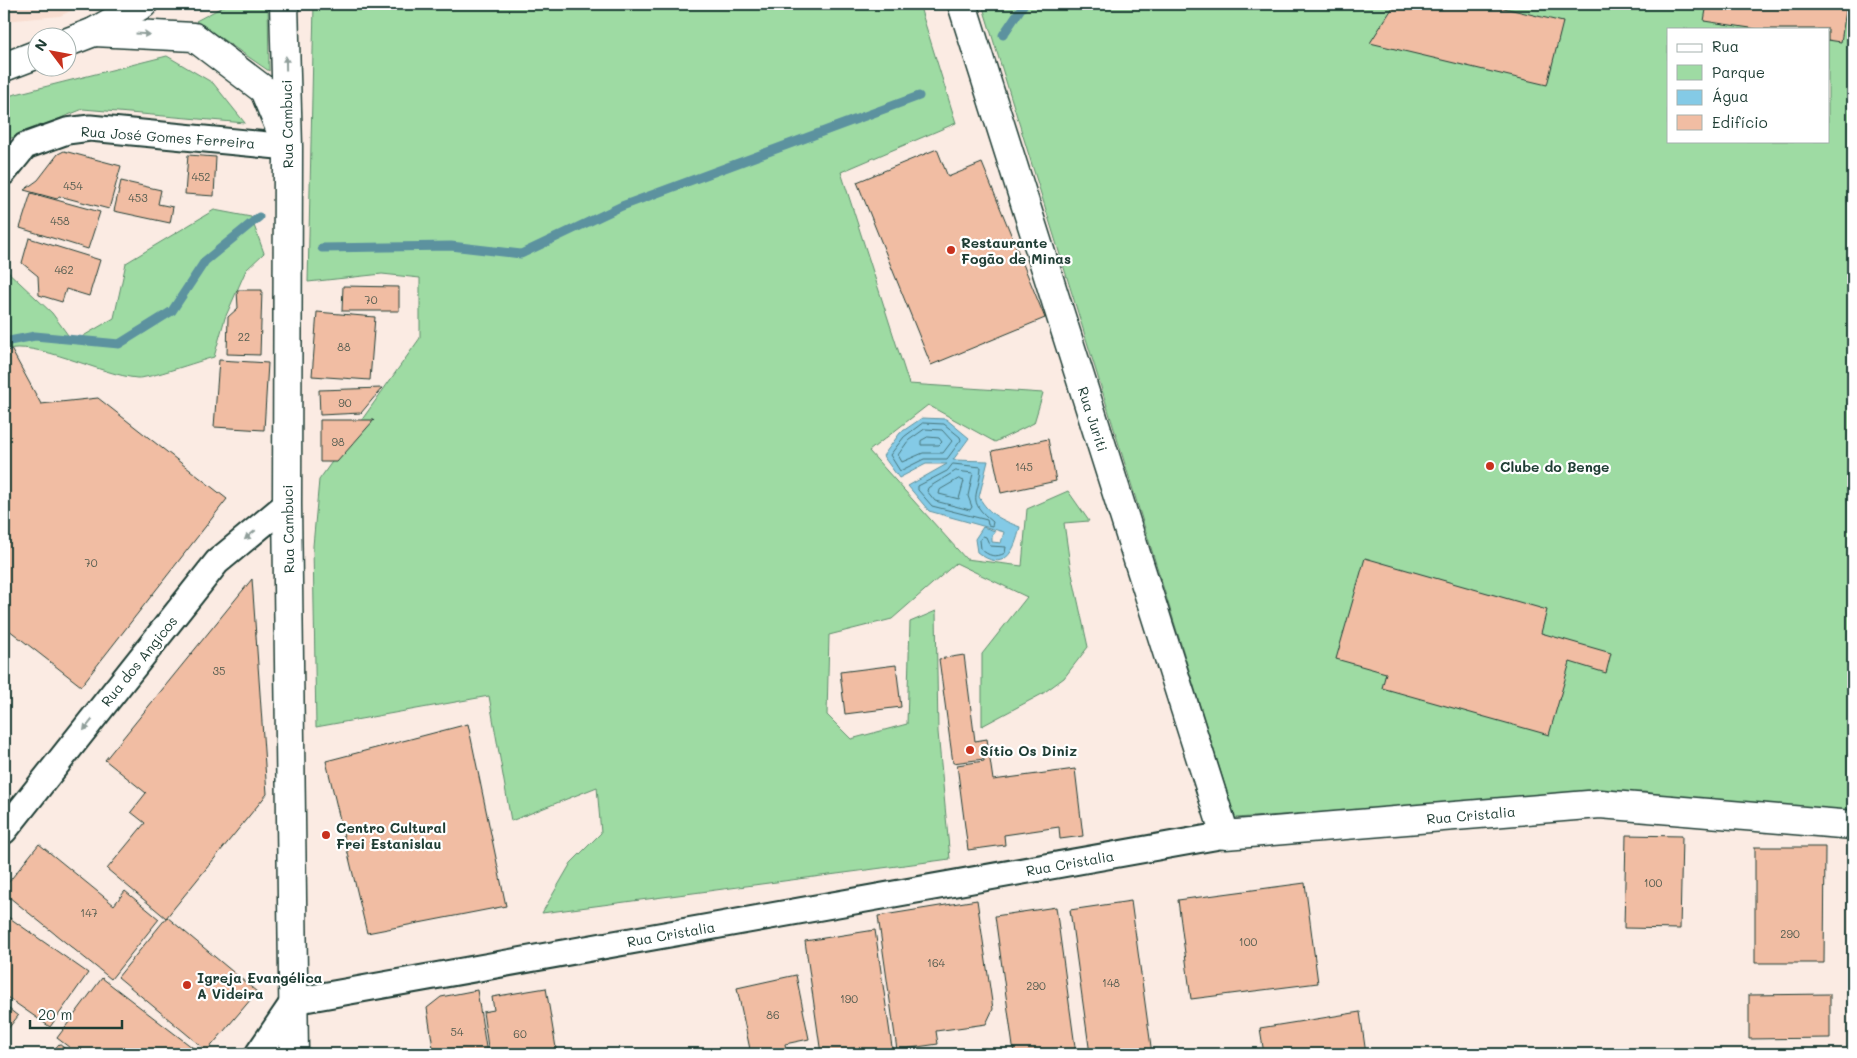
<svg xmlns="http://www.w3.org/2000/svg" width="1857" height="1058" viewBox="0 0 1857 1058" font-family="Mali,sans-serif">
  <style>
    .built { fill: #f8ddd0 }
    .green { fill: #9edba3; stroke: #5e8c6c; fill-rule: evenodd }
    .water { fill: #84cae6; stroke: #5c929f }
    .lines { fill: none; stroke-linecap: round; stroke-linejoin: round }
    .shore { stroke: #47757b; stroke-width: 1 }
    .stream { stroke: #5c929f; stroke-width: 9 }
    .building { fill: #f1bda3; stroke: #1f3d34 }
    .street-casing { stroke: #1f3d34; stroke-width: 29 }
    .secondary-casing { stroke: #1f3d34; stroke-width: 31 }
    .street { stroke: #fff; stroke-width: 25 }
    .secondary { stroke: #fff; stroke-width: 28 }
    .oneway { fill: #8f9e9a }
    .poi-dot { fill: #c8321e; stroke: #fff; stroke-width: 2 }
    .labels { text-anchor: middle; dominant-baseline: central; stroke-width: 4.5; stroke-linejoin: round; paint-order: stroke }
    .number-label { font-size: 11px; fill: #545d50 }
    .street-label { font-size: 14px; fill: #1f3d34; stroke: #fff }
    .poi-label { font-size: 14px; font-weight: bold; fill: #1f3d34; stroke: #fff; text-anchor: start }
  </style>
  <rect width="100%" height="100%" fill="#fbebe3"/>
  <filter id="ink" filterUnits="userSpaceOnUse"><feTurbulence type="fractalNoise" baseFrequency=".02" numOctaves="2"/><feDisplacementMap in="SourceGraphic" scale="10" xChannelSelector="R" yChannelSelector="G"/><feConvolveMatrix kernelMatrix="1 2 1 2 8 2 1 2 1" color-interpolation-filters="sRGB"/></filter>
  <g filter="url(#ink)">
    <polygon class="built" points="4,4 85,4 60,16 4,21"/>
    <g class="green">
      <polygon points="228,4 268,4 269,71 196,21"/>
      <polygon points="314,4 919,4 956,123 841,172 909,384 1043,393 1034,423 995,442 928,405 869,451 966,559 1022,566 1027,509 1068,491 1089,521 1064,523 1070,565 1088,647 1064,678 1042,694 982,726 982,654 1027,597 956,563 892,619 829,635 827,715 851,739 907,724 910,622 936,611 938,732 950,859 542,913 571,863 601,833 597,787 511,821 489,696 316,727 313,546 319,480 420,338 420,278 382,274 308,282"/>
      <path d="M982 4H1853V822L1644 792 1235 818ZM1668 29H1828V141H1668Z"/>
      <polygon points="167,56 213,83 245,123 83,109 4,141 4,97"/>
      <path d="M214 210 251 217 264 253 246 270 225 318 214 357C199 361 148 379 137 378 101 375 35 339 4 350V268L52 313 73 342 114 318 126 263Z"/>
    </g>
    <path class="water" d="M922 418 946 419 969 438 953 460 988 461 979 497C989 515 1002 520 1020 527 1014 553 1004 573 977 552L975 539 983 527 995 531 992 535V542L1001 543 1004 532 929 511 908 486 947 464H926L899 478 883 456 900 433Z"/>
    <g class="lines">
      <g class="shore">
        <polygon points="923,423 944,424 960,437 961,440 947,459 924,459 900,471 890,455 904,437"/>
        <polygon points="925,429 942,430 952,441 943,453 923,453 902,462 898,455 908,441"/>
        <polygon points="928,437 939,438 942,442 939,445 921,445 921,441"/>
        <path d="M953 464 981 467C979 498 965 499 993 522L992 526 988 525 987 520 932 506 918 490V486L947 471Z"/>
        <polygon points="956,471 973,473 968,496 972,507 970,510 935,501 927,491 928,488"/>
        <polygon points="959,479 964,481 959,499 939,494 940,490"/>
        <path d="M983 536 986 537 990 546 1006 547 1005 553C996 558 988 556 981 549L980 540Z"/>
      </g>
      <g class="stream">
        <polyline points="1003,35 1024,4"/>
        <polyline points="322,248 451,246 521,254 622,206 919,96"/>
        <polyline points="4,342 35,336 119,344 172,311 205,261 259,217"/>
      </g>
    </g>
    <g class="building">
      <polygon points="1395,4 1487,4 1563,22 1547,85 1370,43"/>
      <polygon points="1707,4 1847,4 1841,42 1828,40 1828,29 1757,29 1704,21"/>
      <polygon points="937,149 948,177 982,163 1045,318 931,365 857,182"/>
      <polygon points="64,151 121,166 109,209 59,196 57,199 24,190 38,180 58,154"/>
      <polygon points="188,155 216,157 214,196 185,194"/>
      <polygon points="121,181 161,190 158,204 173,207 170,223 114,211"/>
      <polygon points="31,193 100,212 88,249 20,228"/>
      <polygon points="29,238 100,260 89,296 66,289 62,302 39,295 38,276 22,263"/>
      <polygon points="343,286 399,287 399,311 342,311"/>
      <polygon points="237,290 262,290 260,355 227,354 228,317 238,308"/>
      <polygon points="317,312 375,317 370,380 312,376"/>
      <polygon points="11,349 41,404 98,398 227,499 81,686 4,626 4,353"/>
      <polygon points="219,360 268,363 264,430 214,427"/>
      <polygon points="382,388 361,413 320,415 319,390"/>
      <polygon points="320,420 374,420 337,462 320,462"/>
      <polygon points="1048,439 1056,481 1001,493 992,451"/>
      <polygon points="1365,558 1547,610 1541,633 1611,653 1606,673 1570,662 1549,735 1382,688 1386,673 1336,659"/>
      <polygon points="252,579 267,794 166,918 107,869 145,823 131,812 146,793 105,760"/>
      <polygon points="964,655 975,741 987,739 993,780 1075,769 1083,836 1060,839 1059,827 1004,835 1005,845 968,850 957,765 984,761 984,759 953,763 939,659"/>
      <polygon points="896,665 901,707 845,714 840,672"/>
      <polygon points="468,724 506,906 367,933 326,761"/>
      <polygon points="1626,835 1682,836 1680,929 1624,928"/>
      <polygon points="39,844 114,905 125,891 159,919 111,979 4,893 4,888"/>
      <polygon points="1755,847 1825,847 1824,963 1755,963"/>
      <polygon points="1305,883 1318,983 1191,999 1178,900"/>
      <polygon points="977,900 993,1009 986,1024 936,1031 938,1044 897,1050 878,916"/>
      <polygon points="1131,901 1152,1054 1090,1054 1070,910"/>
      <polygon points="1056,907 1076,1054 1014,1054 995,916"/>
      <polygon points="4,914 88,973 50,1027 4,995"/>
      <polygon points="167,917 257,992 207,1051 118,977"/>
      <polygon points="875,930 893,1054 821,1054 805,941"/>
      <polygon points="796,975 809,1039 785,1044 787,1054 751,1054 737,988"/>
      <polygon points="102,978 201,1054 78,1054 57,1038"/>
      <polygon points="546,988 557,1054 489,1054 483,1012 494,1010 492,997"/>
      <polygon points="477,990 487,1054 434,1054 427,1008 441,997"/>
      <polygon points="1830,994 1830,1038 1749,1039 1749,995"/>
      <polygon points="4,1005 18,1016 4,1034"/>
      <polygon points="1360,1012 1366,1054 1264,1054 1260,1028"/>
      <polygon points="59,1044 72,1054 50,1054"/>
      <polygon points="1831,1053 1831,1054 1750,1054"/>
    </g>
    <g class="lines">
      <g class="street-casing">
        <g id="street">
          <polyline points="4,172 25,146 67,131 90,128 288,147"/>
          <polyline points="4,831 217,562 287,504"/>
          <polyline points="258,1054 294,1001 1225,835"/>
        </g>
      </g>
      <g class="secondary-casing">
        <g id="secondary">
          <polyline points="284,4 288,147 287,504 294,1054"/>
          <polyline points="962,4 1225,835 1600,804 1853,825"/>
          <polyline points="94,32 194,37 264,90 281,131"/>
          <polyline points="68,42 94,32 143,4"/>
          <polyline points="4,67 38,54"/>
        </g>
      </g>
      <use href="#street" class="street"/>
      <use href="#secondary" class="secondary"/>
    </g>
    <defs><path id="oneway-solid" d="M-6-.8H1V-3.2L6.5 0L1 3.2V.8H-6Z" transform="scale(1.25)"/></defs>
    <g class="oneway">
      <use href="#oneway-solid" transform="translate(143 34) rotate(3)"/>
      <use href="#oneway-solid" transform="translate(286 63) rotate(-91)"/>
      <use href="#oneway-solid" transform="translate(250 535) rotate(140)"/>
      <use href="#oneway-solid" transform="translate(88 725) rotate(129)"/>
    </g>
  </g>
  <g class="poi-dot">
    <circle cx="951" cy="250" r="5"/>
    <circle cx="1490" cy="466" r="5"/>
    <circle cx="970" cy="750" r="5"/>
    <circle cx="326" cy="835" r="5"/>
    <circle cx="187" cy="985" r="5"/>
  </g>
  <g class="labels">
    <g class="number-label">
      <text x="201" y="176">452</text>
      <text x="73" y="185">454</text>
      <text x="138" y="197">453</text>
      <text x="60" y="220">458</text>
      <text x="64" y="269">462</text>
      <text x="371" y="299">70</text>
      <text x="244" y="336">22</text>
      <text x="344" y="346">88</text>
      <text x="345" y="402">90</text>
      <text x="338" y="441">98</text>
      <text x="1024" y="466">145</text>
      <text x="91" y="562">70</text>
      <text x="219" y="670">35</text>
      <text x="1653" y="882">100</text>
      <text x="89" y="912">147</text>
      <text x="1790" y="933">290</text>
      <text x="1248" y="941">100</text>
      <text x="936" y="962">164</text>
      <text x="1111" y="982">148</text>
      <text x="1036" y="985">290</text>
      <text x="849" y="998">190</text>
      <text x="773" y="1014">86</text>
      <text x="457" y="1031">54</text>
      <text x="520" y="1033">60</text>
    </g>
    <g class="street-label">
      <text transform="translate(287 124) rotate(-91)">Rua Cambuci</text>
      <text transform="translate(168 137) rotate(4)">Rua José Gomes Ferreira</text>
      <text transform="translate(1093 419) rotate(72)">Rua Juriti</text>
      <text transform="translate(288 529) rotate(-91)">Rua Cambuci</text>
      <text transform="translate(139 661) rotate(-51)">Rua dos Angicos</text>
      <text transform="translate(1471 815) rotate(-5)">Rua Cristalia</text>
      <text transform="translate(1070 863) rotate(-10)">Rua Cristalia</text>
      <text transform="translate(671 934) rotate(-10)">Rua Cristalia</text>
    </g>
    <g class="poi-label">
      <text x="961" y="242">Restaurante<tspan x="961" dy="16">Fogão de Minas</tspan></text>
      <text x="1500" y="466">Clube do Benge</text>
      <text x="980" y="750">Sítio Os Diniz</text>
      <text x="336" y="827">Centro Cultural<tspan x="336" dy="16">Frei Estanislau</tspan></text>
      <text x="197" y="977">Igreja Evangélica<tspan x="197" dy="16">A Videira</tspan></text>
    </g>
  </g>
  <rect width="1857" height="1058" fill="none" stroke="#fff" stroke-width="20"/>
  <rect x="10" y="10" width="1837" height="1038" fill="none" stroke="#1f3d34" stroke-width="2" filter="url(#ink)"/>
  <rect x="1667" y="28" width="162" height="115" fill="#ffffff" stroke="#a5b1ae"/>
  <rect x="1677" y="44" width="25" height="8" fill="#ffffff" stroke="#a5b1ae"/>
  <text x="1712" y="52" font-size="15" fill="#1f3d34">Rua</text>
  <rect x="1677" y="65" width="25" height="15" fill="#9edba3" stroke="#a5b1ae"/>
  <text x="1712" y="78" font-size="15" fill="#1f3d34">Parque</text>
  <rect x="1677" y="90" width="25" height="15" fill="#84cae6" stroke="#a5b1ae"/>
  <text x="1712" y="102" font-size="15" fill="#1f3d34">Água</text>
  <rect x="1677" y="115" width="25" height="15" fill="#f1bda3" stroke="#a5b1ae"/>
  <text x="1712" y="128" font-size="15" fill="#1f3d34">Edifício</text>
  <g transform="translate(52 52) rotate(302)"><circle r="24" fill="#ffffff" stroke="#a5b1ae"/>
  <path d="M0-4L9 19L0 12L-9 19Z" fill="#c8321e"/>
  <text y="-8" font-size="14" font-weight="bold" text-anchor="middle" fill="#1f3d34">N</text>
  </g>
  <path d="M30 1020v8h92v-8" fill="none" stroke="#1f3d34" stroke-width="2.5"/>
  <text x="38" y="1020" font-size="15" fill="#1f3d34" stroke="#ffffff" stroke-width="4" paint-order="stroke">20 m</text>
</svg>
